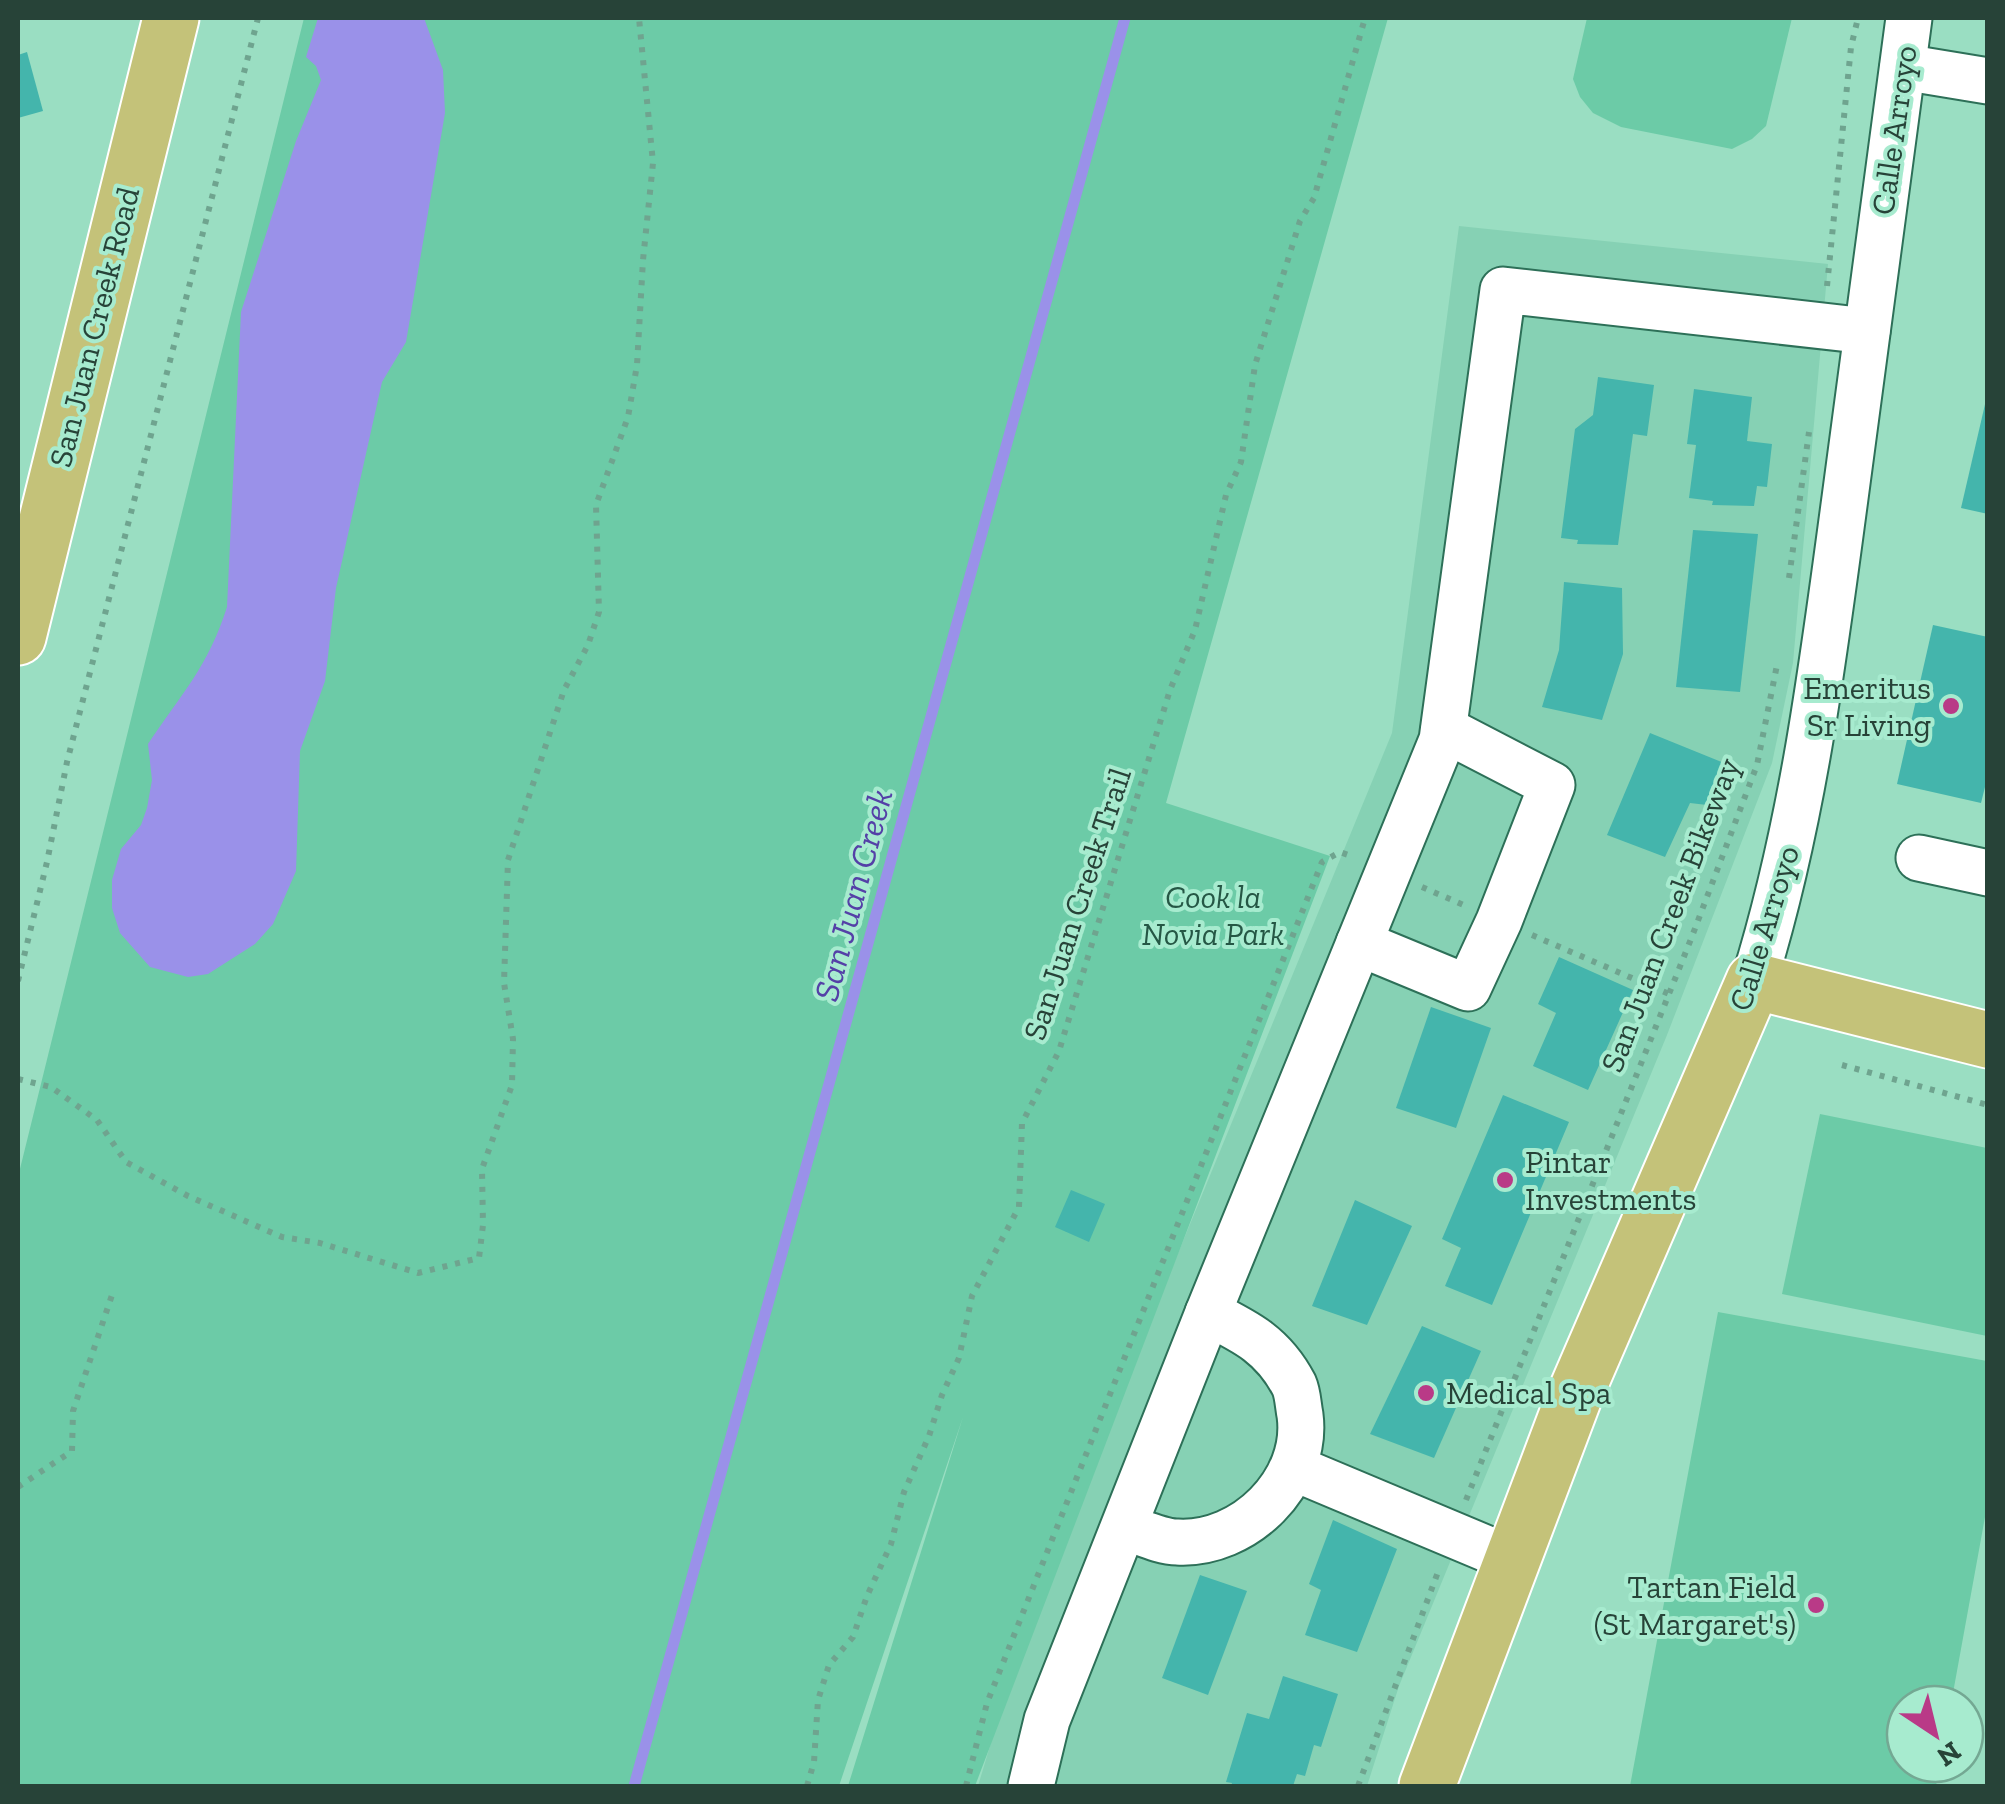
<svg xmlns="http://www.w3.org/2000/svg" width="2005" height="1804" viewBox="0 0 2005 1804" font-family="'Zilla Slab',serif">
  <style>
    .built { fill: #86d1b4 }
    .green { fill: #6ccba7 }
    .water { fill: #9a91e9 }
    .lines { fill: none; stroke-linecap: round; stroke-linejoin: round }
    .stream { stroke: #9a91e9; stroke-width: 11 }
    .building { fill: #44b5ac }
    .minor-casing { stroke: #2d7058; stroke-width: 49 }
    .major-casing { stroke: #fff; stroke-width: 59 }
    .path { stroke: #6fa48f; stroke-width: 6; stroke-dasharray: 5 8; stroke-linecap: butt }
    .minor { stroke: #fff; stroke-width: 45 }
    .major { stroke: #c4c279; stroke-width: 55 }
    .poi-dot { fill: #b93a87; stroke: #a7ebcf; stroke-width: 4 }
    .labels { text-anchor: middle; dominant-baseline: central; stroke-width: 8; stroke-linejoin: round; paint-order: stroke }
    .street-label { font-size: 32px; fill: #274338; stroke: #a7ebcf }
    .poi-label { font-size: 32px; fill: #274338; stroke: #a7ebcf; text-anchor: end }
    .park-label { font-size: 32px; font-style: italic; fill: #255745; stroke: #a7ebcf }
    .water-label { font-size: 35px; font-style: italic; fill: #5440a7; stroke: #a7ebcf }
  </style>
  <rect width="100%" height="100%" fill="#9adec2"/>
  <polygon class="built" points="1459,226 1828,264 1793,663 1772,763 1667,1035 1399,1686 1367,1786 978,1786 1020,1646 1086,1477 1392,733"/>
  <g class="green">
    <polygon points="304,18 1388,18 1166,803 1330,856 975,1786 848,1786 963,1417 839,1786 18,1786 18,1177"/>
    <polygon points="1587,18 1792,18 1766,126 1752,139 1732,149 1621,127 1593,113 1580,97 1573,79"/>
    <polygon points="1820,1114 1987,1148 1987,1336 1782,1294"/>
    <polygon points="1718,1312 1987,1361 1987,1506 1951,1704 1905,1704 1905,1764 1940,1764 1936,1786 1630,1786"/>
  </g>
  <path class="water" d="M318 18H424L443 70 445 113 406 342 382 382 336 588 325 681 300 751 296 871 273 924 255 944 208 974 188 977 150 967 120 933 112 908V880L121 849 141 825 147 808 152 780 148 744C182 693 208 667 227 607L241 312 296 141 321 80 316 66 306 57Z"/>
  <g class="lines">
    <polyline class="stream" points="634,1786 1125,18"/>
  </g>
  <g class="building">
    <polygon points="27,52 43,111 18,118 18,55"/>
    <polygon points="1598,377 1654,385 1647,436 1633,434 1618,545 1577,544 1578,540 1561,538 1575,429 1593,415"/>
    <polygon points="1694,389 1752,397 1747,441 1772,444 1767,487 1757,486 1754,506 1712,505 1713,501 1689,498 1696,445 1687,444"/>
    <polygon points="1986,400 1988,400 1988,514 1961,508"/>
    <polygon points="1693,530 1758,534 1740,692 1676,687"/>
    <polygon points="1564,582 1622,588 1623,654 1602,720 1542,707 1559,650"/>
    <polygon points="1933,625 1988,637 1988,775 1981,803 1897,784"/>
    <polygon points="1650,733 1724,763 1707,805 1690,803 1665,857 1607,835"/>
    <polygon points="1559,957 1633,990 1588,1090 1533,1066 1556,1013 1538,1004"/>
    <polygon points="1431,1007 1491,1028 1456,1128 1396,1108"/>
    <polygon points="1503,1095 1569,1122 1492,1305 1445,1286 1461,1248 1442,1239"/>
    <polygon points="1071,1190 1105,1204 1089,1242 1055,1227"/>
    <polygon points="1355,1200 1412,1226 1367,1325 1312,1306"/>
    <polygon points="1422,1326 1481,1351 1434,1458 1370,1434"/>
    <polygon points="1333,1520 1397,1549 1357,1652 1305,1635 1321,1590 1309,1584"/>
    <polygon points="1200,1575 1247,1591 1208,1695 1162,1678"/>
    <polygon points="1283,1676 1338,1694 1321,1747 1314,1745 1305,1776 1297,1774 1293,1786 1231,1786 1232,1783 1226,1782 1247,1713 1269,1719"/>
  </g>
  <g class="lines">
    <g class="minor-casing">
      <g id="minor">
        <polyline points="1903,67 1988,81"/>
        <polyline points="1919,858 1988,873"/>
        <polyline points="1359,943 1468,988 1499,921 1552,785 1444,729"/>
        <path d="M1754 981C1803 824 1823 661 1845 498 1866 338 1888 178 1909 18"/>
        <polyline points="1294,1468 1511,1559"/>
        <path d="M1125 1527C1141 1532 1161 1542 1177 1542 1244 1546 1309 1482 1300 1415 1298 1405 1298 1394 1294 1385 1273 1345 1246 1332 1208 1313"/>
        <polyline points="1031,1786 1047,1720 1208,1313 1442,740 1503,290 1867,331"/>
      </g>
    </g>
    <g class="major-casing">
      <g id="major">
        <polyline points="18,637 171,18"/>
        <polyline points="1427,1786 1574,1397 1754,981 1988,1040"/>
      </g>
    </g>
    <g class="path">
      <polyline points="1827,286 1851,47 1858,18"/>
      <polyline points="1789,578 1809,432"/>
      <polyline points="1422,887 1466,906"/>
      <polyline points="1532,935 1669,994"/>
      <polyline points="18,981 47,862 67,762 258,18"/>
      <polyline points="1842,1065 1988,1105"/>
      <polyline points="18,1079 51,1087 97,1120 126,1162 188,1196 282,1237 320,1243 418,1273 479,1258 483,1225 482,1169 512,1085 513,1039 504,983 508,860 564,690 588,645 599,612 596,505 628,417 637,365 643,260 653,163 639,18"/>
      <polyline points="18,1487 72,1451 73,1411 112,1295"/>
      <polyline points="1466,1500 1691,939 1757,765 1777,665"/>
      <polyline points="807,1786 814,1762 818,1700 829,1665 853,1637 867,1596 891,1544 904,1492 929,1436 942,1395 959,1358 972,1296 1019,1207 1022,1123 1059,1051 1170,690 1195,630 1226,495 1241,462 1255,365 1300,221 1314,198 1365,18"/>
      <polyline points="966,1786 987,1703 1322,862 1340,852 1351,856"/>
      <polyline points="1358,1786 1438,1572"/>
    </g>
    <use href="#minor" class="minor"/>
    <use href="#major" class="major"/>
  </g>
  <g class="poi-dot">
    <circle cx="1951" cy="706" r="10"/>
    <circle cx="1505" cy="1180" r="10"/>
    <circle cx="1426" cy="1393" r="10"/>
    <circle cx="1816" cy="1605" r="10"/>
  </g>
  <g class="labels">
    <g class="street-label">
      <text transform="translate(1894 130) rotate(-82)">Calle Arroyo</text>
      <text transform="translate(94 327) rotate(-76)">San Juan Creek Road</text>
      <text transform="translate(1077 904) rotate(-72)">San Juan Creek Trail</text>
      <text transform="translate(1670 915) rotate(-69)">San Juan Creek Bikeway</text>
      <text transform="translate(1764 928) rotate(-73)">Calle Arroyo</text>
    </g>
    <g class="poi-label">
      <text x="1931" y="688">Emeritus<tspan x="1931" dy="37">Sr Living</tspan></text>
      <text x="1525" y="1162" text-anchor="start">Pintar<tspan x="1525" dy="37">Investments</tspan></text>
      <text x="1446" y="1393" text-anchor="start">Medical Spa</text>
      <text x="1796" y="1587">Tartan Field<tspan x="1796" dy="37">(St Margaret's)</tspan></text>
    </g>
    <g class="park-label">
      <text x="1213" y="897">Cook la<tspan x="1213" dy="37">Novia Park</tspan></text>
    </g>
    <g class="water-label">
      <text transform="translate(853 895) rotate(-75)">San Juan Creek</text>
    </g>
  </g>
  <rect width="2005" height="1804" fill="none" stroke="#274338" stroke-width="40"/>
  <g transform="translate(1935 1734) rotate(145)"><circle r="48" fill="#a7ebcf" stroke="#74a893" stroke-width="2.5"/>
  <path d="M0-8L18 38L0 25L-18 38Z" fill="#b93a87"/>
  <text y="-15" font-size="28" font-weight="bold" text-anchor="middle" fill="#274338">N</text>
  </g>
</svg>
